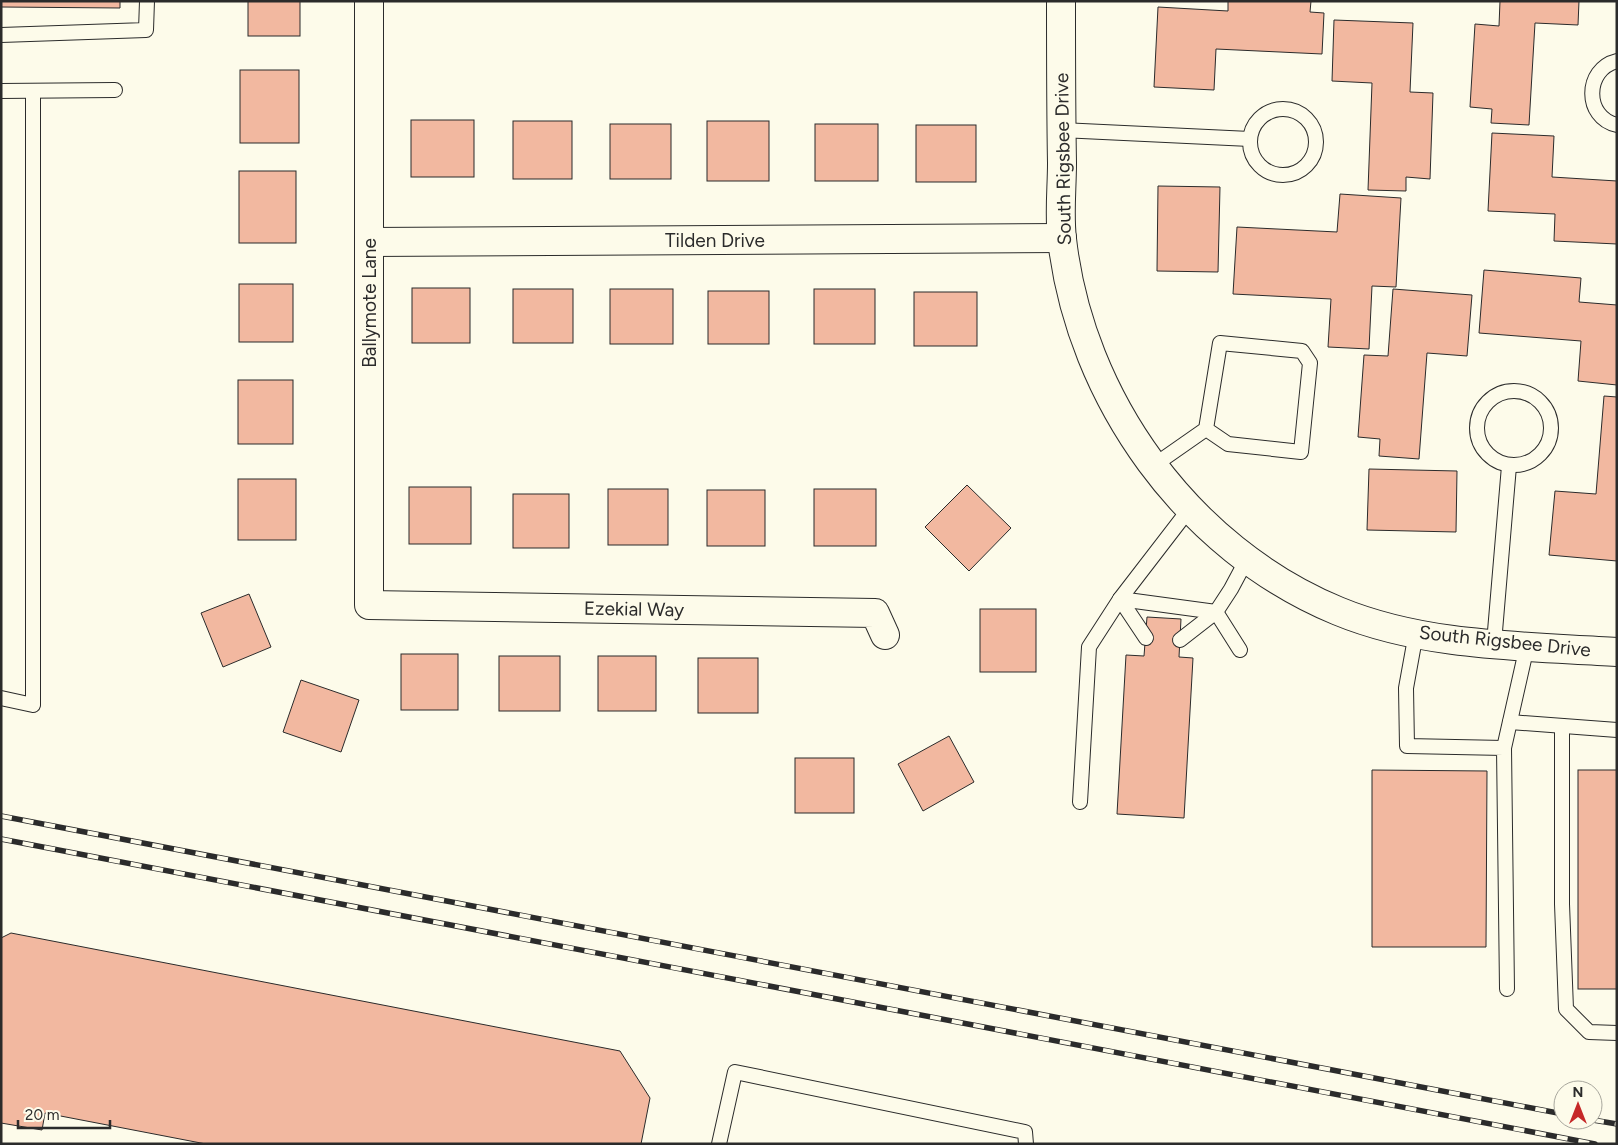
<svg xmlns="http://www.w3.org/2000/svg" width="1618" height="1145" viewBox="0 0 1618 1145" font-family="Figtree,sans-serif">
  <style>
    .building { fill: #f2b8a0; stroke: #2b2b2b }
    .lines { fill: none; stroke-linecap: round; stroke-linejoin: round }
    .lane-casing { stroke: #2b2b2b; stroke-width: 16 }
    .street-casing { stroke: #2b2b2b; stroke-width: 30 }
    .secondary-casing { stroke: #2b2b2b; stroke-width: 30 }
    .lane { stroke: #fdfbea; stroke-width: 14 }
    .street { stroke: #fdfbea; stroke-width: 28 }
    .secondary { stroke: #fdfbea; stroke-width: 28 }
    .rail-casing { stroke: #2b2b2b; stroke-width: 5.5 }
    .rail { stroke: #fdfbea; stroke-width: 4; stroke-dasharray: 11; stroke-linecap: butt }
    .labels { text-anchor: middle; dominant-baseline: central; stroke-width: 4; stroke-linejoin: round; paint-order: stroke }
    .street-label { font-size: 19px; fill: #2b2b2b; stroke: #fdfbea }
  </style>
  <rect width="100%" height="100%" fill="#fdfbea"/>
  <g class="building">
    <polygon points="1,1 120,1 120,8 1,7"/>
    <rect x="248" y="1" width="52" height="35"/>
    <polygon points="1228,1 1311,1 1310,12 1324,13 1322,54 1216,49 1214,90 1154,87 1158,7 1228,11"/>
    <polygon points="1500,1 1579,1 1578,25 1535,23 1529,125 1491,123 1492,109 1470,107 1475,24 1499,26"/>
    <polygon points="1334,20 1413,23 1410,92 1433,93 1430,179 1406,177 1406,191 1368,190 1372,83 1332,81"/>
    <rect x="240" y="70" width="59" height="73"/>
    <rect x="411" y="120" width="63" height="57"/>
    <rect x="513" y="121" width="59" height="58"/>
    <rect x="707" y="121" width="62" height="60"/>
    <rect x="610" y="124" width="61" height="55"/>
    <rect x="815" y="124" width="63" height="57"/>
    <rect x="916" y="125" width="60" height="57"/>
    <polygon points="1492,133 1554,136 1552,177 1617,181 1617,244 1554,241 1555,214 1488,211"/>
    <rect x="239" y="171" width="57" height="72"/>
    <polygon points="1158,186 1220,187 1218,272 1157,271"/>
    <polygon points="1340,194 1401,198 1396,287 1372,286 1369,349 1328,347 1331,299 1233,294 1237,227 1337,232"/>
    <polygon points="1484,270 1581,278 1579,302 1617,305 1617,385 1578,381 1581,341 1479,333"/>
    <rect x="239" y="284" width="54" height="58"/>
    <rect x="412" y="288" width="58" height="55"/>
    <rect x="513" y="289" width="60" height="54"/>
    <rect x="610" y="289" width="63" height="55"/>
    <rect x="814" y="289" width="61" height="55"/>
    <polygon points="1393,289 1472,295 1467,356 1427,353 1419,459 1379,456 1380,439 1358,437 1364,355 1388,356"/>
    <rect x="708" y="291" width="61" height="53"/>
    <rect x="914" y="292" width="63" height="54"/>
    <rect x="238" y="380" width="55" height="64"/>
    <polygon points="1604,396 1617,397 1617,561 1549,555 1555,491 1596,494"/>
    <polygon points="1369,469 1457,471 1456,532 1367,530"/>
    <rect x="238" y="479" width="58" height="61"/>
    <polygon points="967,485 1011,528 969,571 925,527"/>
    <rect x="409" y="487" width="62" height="57"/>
    <rect x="608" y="489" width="60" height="56"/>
    <rect x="814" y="489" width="62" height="57"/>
    <rect x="707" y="490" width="58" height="56"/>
    <rect x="513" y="494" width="56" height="54"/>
    <polygon points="249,594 271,647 223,667 201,613"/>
    <rect x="980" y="609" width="56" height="63"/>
    <polygon points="1147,617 1181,619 1179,657 1193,658 1184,818 1117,814 1126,655 1144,656"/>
    <rect x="401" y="654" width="57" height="56"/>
    <rect x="499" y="656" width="61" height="55"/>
    <rect x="598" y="656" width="58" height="55"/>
    <rect x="698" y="658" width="60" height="55"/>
    <polygon points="301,680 359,700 341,752 283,732"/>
    <polygon points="949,736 974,782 923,811 898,764"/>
    <rect x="795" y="758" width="59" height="55"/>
    <polygon points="1372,770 1487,771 1486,947 1372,947"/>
    <rect x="1578" y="770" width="39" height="219"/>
    <polygon points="11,933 620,1051 650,1098 641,1144 206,1144 45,1113 42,1130 1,1123 1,938"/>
  </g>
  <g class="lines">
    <g class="lane-casing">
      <g id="lane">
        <polyline points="1,35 146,30 147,1"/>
        <path d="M1617 61C1584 69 1584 118 1617 125"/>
        <polyline points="1,91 115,90"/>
        <circle cx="1283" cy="142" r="33"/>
        <polyline points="1061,130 1250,139"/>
        <circle cx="1514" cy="428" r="37"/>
        <polyline points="1153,466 1206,429 1220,343 1302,351 1310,363 1301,452 1228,444 1206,429"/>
        <polyline points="1120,599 1216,612 1240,650"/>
        <polyline points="1120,599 1146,638"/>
        <polyline points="1416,633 1406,688 1407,746 1504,748 1507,989"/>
        <polyline points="1180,640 1216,612 1231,589 1247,559"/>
        <polyline points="1494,643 1509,466"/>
        <polyline points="1,698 33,705 33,91"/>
        <polyline points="1510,722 1617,730"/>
        <polyline points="1562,726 1562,904 1566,1009 1589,1032 1617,1033"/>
        <polyline points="1504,748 1527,646"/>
        <polyline points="1080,802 1089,647 1120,599 1190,508"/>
        <polyline points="719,1144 735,1072 1025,1132 1026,1144"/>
      </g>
    </g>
    <g class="street-casing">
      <g id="street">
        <polyline points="369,1 369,605 875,613 885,635"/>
        <polyline points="369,242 1062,238"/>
      </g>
    </g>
    <g class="secondary-casing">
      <path id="secondary" d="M1061 1C1061 55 1061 109 1062 163 1062 188 1059 214 1062 239 1080 399 1188 549 1338 611 1425 647 1524 646 1617 652"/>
    </g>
    <use href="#lane" class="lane"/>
    <use href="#street" class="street"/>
    <use href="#secondary" class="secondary"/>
    <g class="rail-casing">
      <g id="rail">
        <polyline points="1,816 1563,1114"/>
        <polyline points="1,839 1595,1144"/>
        <polyline points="1593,1120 1617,1124"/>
      </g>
    </g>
    <use href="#rail" class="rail"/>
  </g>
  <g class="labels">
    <g class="street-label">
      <text transform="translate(1063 159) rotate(-91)">South Rigsbee Drive</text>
      <text x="715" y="240">Tilden Drive</text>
      <text transform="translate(369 303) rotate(-90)">Ballymote Lane</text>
      <text transform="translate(634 609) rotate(1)">Ezekial Way</text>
      <text transform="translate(1505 641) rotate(6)">South Rigsbee Drive</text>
    </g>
  </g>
  <rect width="1618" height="1145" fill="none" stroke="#2b2b2b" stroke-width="5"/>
  <g transform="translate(1578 1105)"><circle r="24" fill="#fdfbea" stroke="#a9a89e"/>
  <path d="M0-4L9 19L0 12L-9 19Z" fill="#c62828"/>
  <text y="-8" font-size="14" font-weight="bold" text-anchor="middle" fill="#2b2b2b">N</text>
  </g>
  <path d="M18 1120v8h92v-8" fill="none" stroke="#2b2b2b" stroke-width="2.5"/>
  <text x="25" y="1120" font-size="15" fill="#2b2b2b" stroke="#fdfbea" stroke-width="4" paint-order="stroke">20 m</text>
</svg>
